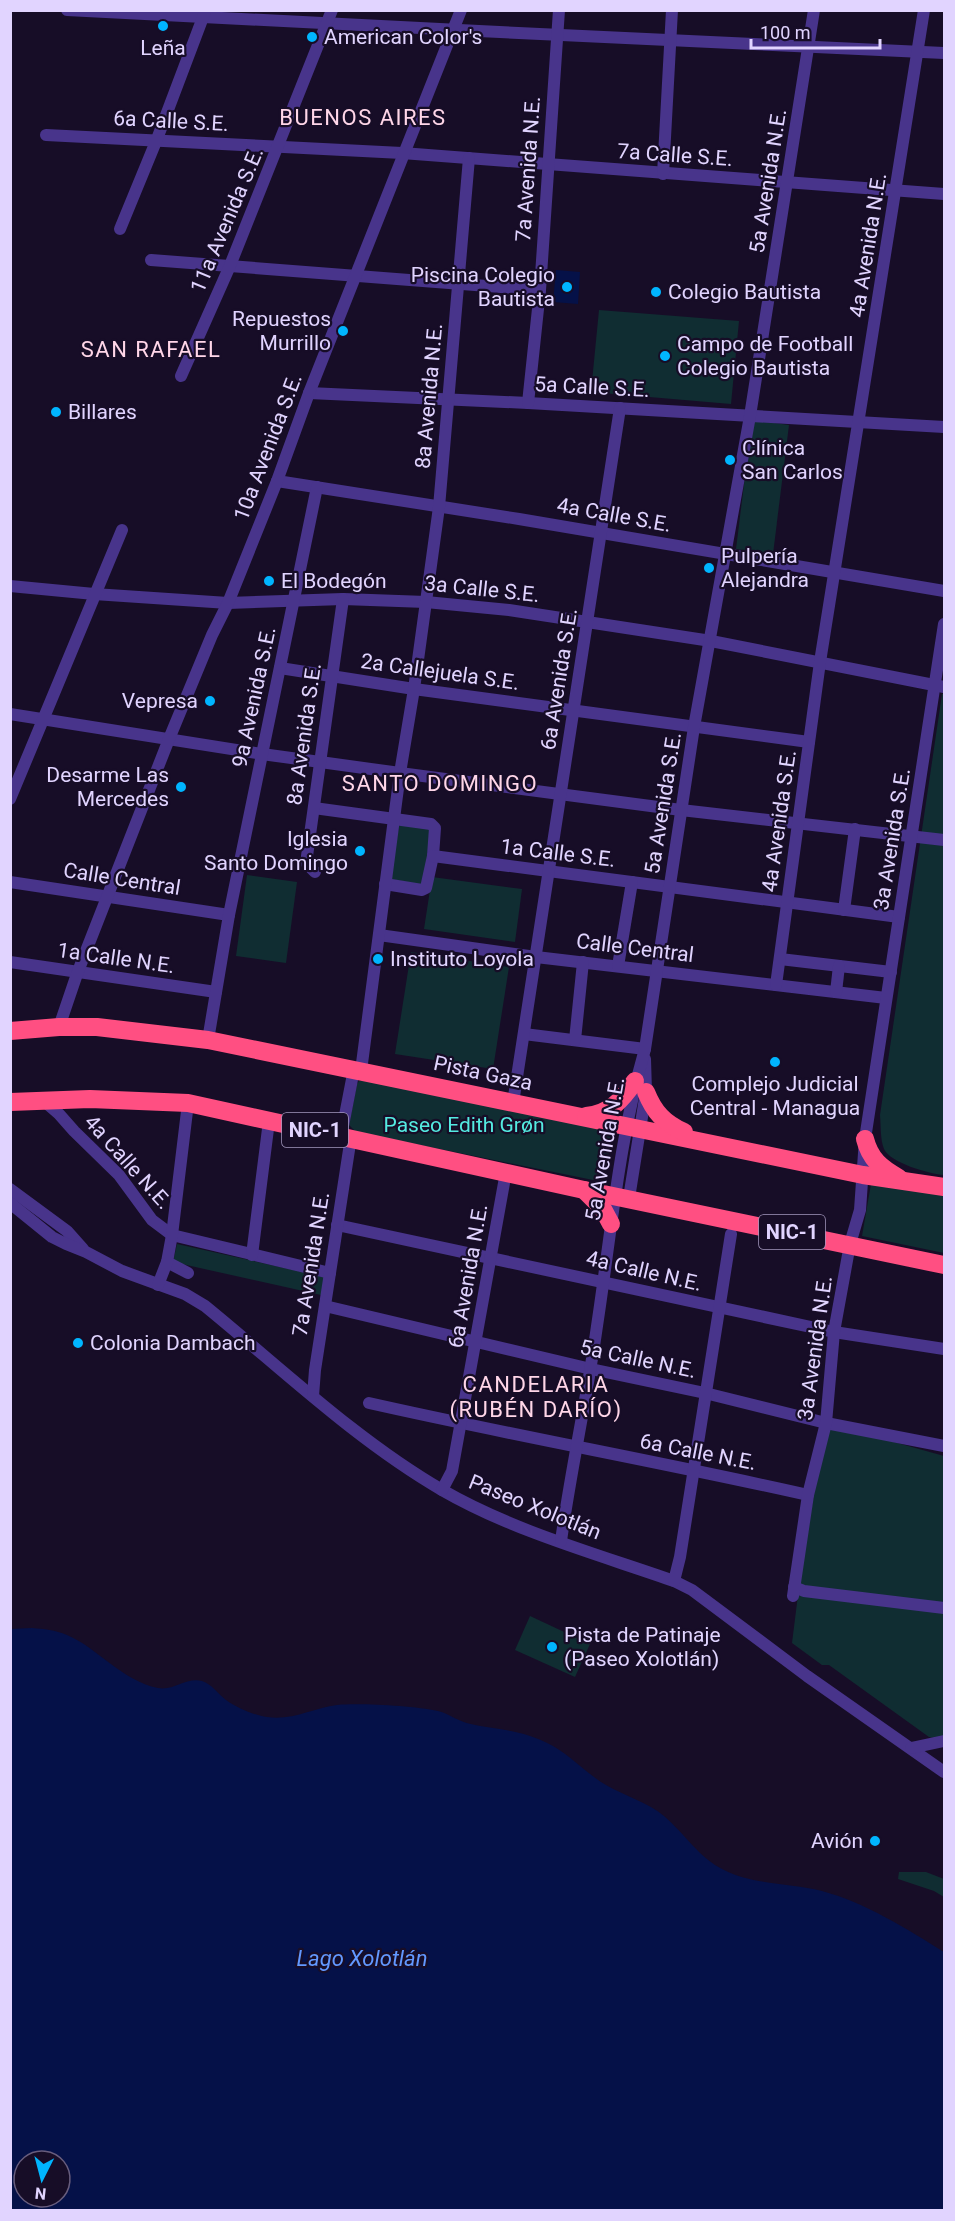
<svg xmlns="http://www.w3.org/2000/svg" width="955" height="2221" viewBox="0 0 955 2221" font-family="Roboto,sans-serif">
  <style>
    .green { fill: #102d32 }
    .water { fill: #051148; fill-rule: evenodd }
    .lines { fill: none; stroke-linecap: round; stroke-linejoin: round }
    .minor { stroke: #48348b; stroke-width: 12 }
    .highway { stroke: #ff4f82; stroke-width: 18 }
    .poi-dot { fill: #00b5ff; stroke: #170d27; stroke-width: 2 }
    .labels { text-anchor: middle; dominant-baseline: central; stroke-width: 4.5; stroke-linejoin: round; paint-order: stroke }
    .shield { fill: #170d27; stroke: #a498be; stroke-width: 1.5 }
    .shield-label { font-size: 20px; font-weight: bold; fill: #e1d4ff }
    .poi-label { font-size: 21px; fill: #e1d4ff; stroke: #170d27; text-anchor: start }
    .street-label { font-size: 21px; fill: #e1d4ff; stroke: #170d27 }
    .park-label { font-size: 21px; fill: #54eae1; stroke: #170d27 }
    .neighbourhood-label { font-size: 22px; letter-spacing: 1.5px; fill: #ffd6e8; stroke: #170d27 }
    .water-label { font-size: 22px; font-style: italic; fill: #6298ff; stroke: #170d27 }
  </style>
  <rect width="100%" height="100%" fill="#170d27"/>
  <g class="green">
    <polygon points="599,310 739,321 731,404 591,392"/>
    <polygon points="752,420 789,425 773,554 736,549"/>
    <path d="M942 694H944V1175C930 1174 890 1163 884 1149 880 1139 881 1125 880 1115Z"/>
    <polygon points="403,823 426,826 431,831 423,885 390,879 399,826"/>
    <polygon points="247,875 297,882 286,963 236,956"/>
    <polygon points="432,877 522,889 515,942 424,929"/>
    <polygon points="411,952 509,967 493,1069 395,1054"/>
    <polygon points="369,1080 609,1130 611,1141 605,1177 598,1181 356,1132 349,1125 357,1084 359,1081"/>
    <polygon points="871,1184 944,1193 944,1253 862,1236"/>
    <polygon points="177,1244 325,1277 321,1295 173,1262"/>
    <polygon points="826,1423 944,1456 944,1737 939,1739 929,1737 829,1665 822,1665 792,1643 801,1571"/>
    <polygon points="530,1616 590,1644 575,1677 515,1650"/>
    <polygon points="899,1872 926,1872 944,1879 944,1897 934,1891 898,1879"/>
  </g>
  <g class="water">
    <polygon points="556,270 580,272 578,304 553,302"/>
    <path d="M32 1628C44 1629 55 1630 67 1635 98 1648 122 1681 158 1688 174 1691 186 1677 202 1681 212 1684 218 1694 226 1700 237 1708 254 1715 267 1717 291 1721 314 1708 337 1705 362 1703 413 1706 438 1711 450 1714 459 1722 471 1724 503 1731 522 1729 553 1746 572 1757 587 1774 606 1785 625 1796 647 1802 664 1816 685 1834 699 1858 724 1870 754 1885 790 1883 822 1891 866 1903 907 1929 944 1952V2210H11L10 1629ZM24 2161H60V2197H24Z"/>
  </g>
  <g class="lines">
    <g class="minor">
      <path d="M67 10C359 27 652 38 944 53"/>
      <polyline points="46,135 402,153 944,194"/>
      <polyline points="663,174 672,10"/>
      <polyline points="120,229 157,139 205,12"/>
      <polyline points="151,260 540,290"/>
      <polyline points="181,376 229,268 332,10"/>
      <polyline points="309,393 528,403 944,427"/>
      <polyline points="528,403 540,290 559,10"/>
      <polyline points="277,481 519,519 944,591"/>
      <polyline points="10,586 94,594 228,603 343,599 426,602 509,610 711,641 944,687"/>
      <polyline points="280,668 414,689 809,742"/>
      <polyline points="10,714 262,754 400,773 681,810 944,840"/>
      <polyline points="10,799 122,530"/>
      <polyline points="314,808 431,824 435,828 433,856 426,888 422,890 385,884"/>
      <polyline points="433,856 899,917"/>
      <polyline points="315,872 307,864 307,856 343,599"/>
      <polyline points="10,882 229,915"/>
      <polyline points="844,910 855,829"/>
      <polyline points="379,935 536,957 886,998"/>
      <polyline points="780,959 891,972"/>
      <polyline points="10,962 216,992"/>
      <polyline points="618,966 632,882"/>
      <polyline points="776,985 820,662 924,10"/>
      <polyline points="836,992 839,966"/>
      <polyline points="59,1027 77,974 169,739 212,635 228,603 277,481 309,393 461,10"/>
      <polyline points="524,1034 645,1049"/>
      <polyline points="208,1040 229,915 317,487"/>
      <polyline points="575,1040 583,962"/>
      <polyline points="361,1071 400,773 414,689 439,507 469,158"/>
      <polyline points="44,1101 59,1114 74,1131 119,1175 152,1220 172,1235 330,1273"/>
      <polyline points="513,1103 620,408"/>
      <polyline points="341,1136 354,1069"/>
      <polyline points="10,1189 67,1231 83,1249"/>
      <polyline points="629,1198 646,1092 645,1059"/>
      <path d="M10 1203 52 1237 66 1244 86 1252 122 1271 185 1294 205 1306C281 1368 356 1440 442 1490 513 1531 597 1554 674 1581L692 1590 807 1676 944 1772"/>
      <polyline points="337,1225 834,1332 944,1349"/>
      <polyline points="252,1255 269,1121"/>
      <polyline points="167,1262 188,1273"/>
      <polyline points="158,1285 167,1262 172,1235 188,1103"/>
      <polyline points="325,1306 591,1369 705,1393 826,1423 944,1446"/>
      <polyline points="313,1396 315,1370 351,1137"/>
      <path d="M369 1403C515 1436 662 1462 808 1495"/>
      <polyline points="442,1490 452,1471 506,1172"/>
      <path d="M561 1541C571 1469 587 1398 597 1326 611 1234 619 1139 645 1049L694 727 750 416 814 10"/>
      <polyline points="674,1581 680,1557 731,1234"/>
      <polyline points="794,1587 804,1591 944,1608"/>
      <polyline points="793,1596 808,1495 826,1423 834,1332 850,1244 860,1210 865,1139 944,624"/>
      <polyline points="911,1748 944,1741"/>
    </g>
    <g class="highway">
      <polyline points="10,1031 59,1027 97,1027 208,1040 863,1175 944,1187"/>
      <path d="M646 1092C654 1112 664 1123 684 1132"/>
      <polyline points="10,1102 90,1099 188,1103 584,1190 944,1265"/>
      <path d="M586 1116C610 1114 622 1100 635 1081"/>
      <path d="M865 1139C870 1159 881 1168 899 1178"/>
      <polyline points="584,1190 603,1209 611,1224"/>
    </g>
  </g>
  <g class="poi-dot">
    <circle cx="163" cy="26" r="6"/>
    <circle cx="312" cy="37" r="6"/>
    <circle cx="567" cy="287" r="6"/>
    <circle cx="656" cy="292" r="6"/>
    <circle cx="343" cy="331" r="6"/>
    <circle cx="665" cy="356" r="6"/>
    <circle cx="56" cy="412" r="6"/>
    <circle cx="730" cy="460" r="6"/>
    <circle cx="709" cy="568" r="6"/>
    <circle cx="269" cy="581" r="6"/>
    <circle cx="210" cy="701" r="6"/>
    <circle cx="181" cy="787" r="6"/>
    <circle cx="360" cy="851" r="6"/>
    <circle cx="378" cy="959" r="6"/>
    <circle cx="775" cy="1062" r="6"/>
    <circle cx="78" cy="1343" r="6"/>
    <circle cx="552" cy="1647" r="6"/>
    <circle cx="875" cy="1841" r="6"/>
  </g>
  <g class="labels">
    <g class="shield">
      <rect x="282" y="1113" width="66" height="34" rx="4.5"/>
      <rect x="759" y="1215" width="66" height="34" rx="4.5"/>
    </g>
    <g class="shield-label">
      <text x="315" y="1130">NIC-1</text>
      <text x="792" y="1232">NIC-1</text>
    </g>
    <g class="poi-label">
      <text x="324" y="37">American Color's</text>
      <text x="163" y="48" text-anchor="middle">Leña</text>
      <text x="555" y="275" text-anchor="end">Piscina Colegio<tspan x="555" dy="24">Bautista</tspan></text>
      <text x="668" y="292">Colegio Bautista</text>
      <text x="331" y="319" text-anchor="end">Repuestos<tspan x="331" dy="24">Murrillo</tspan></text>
      <text x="677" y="344">Campo de Football<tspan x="677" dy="24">Colegio Bautista</tspan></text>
      <text x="68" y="412">Billares</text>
      <text x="742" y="448">Clínica<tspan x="742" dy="24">San Carlos</tspan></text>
      <text x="721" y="556">Pulpería<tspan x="721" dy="24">Alejandra</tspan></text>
      <text x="281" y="581">El Bodegón</text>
      <text x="198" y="701" text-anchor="end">Vepresa</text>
      <text x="169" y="775" text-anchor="end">Desarme Las<tspan x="169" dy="24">Mercedes</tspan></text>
      <text x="348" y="839" text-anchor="end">Iglesia<tspan x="348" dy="24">Santo Domingo</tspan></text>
      <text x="390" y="959">Instituto Loyola</text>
      <text x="775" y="1084" text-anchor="middle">Complejo Judicial<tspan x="775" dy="24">Central - Managua</tspan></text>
      <text x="90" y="1343">Colonia Dambach</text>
      <text x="564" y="1635">Pista de Patinaje<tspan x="564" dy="24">(Paseo Xolotlán)</tspan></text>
      <text x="863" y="1841" text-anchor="end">Avión</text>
    </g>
    <g class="street-label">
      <text transform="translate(171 121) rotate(3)">6a Calle S.E.</text>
      <text transform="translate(675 155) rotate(4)">7a Calle S.E.</text>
      <text transform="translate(528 169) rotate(-86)">7a Avenida N.E.</text>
      <text transform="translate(768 181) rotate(-81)">5a Avenida N.E.</text>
      <text transform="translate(227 220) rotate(-67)">11a Avenida S.E.</text>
      <text transform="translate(868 245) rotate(-81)">4a Avenida N.E.</text>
      <text transform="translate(592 387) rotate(3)">5a Calle S.E.</text>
      <text transform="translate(429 396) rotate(-85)">8a Avenida N.E.</text>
      <text transform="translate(268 447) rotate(-69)">10a Avenida S.E.</text>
      <text transform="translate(614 515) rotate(10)">4a Calle S.E.</text>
      <text transform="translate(482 589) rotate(6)">3a Calle S.E.</text>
      <text transform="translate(440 672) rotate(8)">2a Callejuela S.E.</text>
      <text transform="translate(559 679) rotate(-81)">6a Avenida S.E.</text>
      <text transform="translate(254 697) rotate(-78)">9a Avenida S.E.</text>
      <text transform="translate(304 734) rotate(-82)">8a Avenida S.E.</text>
      <text transform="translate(663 803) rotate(-81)">5a Avenida S.E.</text>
      <text transform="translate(779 821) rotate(-82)">4a Avenida S.E.</text>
      <text transform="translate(892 839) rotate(-81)">3a Avenida S.E.</text>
      <text transform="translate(558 853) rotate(7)">1a Calle S.E.</text>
      <text transform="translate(122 879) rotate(9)">Calle Central</text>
      <text transform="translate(635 948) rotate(7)">Calle Central</text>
      <text transform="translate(116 958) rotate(8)">1a Calle N.E.</text>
      <text transform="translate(483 1073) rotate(12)">Pista Gaza</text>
      <text transform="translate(605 1149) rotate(-80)">5a Avenida N.E.</text>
      <text transform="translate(128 1162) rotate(48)">4a Calle N.E.</text>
      <text transform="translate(311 1264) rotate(-81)">7a Avenida N.E.</text>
      <text transform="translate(644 1271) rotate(13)">4a Calle N.E.</text>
      <text transform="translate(468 1276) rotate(-80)">6a Avenida N.E.</text>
      <text transform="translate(815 1348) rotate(-82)">3a Avenida N.E.</text>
      <text transform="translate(638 1359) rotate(12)">5a Calle N.E.</text>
      <text transform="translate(698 1452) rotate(11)">6a Calle N.E.</text>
      <text transform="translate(535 1507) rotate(22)">Paseo Xolotlán</text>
    </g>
    <g class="park-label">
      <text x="464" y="1125">Paseo Edith Grøn</text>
    </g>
    <g class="neighbourhood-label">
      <text x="363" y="117">BUENOS AIRES</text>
      <text x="151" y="349">SAN RAFAEL</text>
      <text x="440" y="783">SANTO DOMINGO</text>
      <text x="536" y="1384">CANDELARIA<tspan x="536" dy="25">(RUBÉN DARÍO)</tspan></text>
    </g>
    <g class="water-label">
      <text x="362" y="1958">Lago Xolotlán</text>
    </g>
  </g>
  <rect width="955" height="2221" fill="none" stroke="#e1d4ff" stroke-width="24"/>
  <g transform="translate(42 2179) rotate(186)"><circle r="28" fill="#170d27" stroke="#685d7d" stroke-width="1.5"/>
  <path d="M0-4.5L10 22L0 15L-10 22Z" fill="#00b5ff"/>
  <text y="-9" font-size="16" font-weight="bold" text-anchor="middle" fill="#e1d4ff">N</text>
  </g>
  <path d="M751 39v9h129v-9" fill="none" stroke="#e1d4ff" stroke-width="3"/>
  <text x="760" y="39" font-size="18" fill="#e1d4ff" stroke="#170d27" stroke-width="4.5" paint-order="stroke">100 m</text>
</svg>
